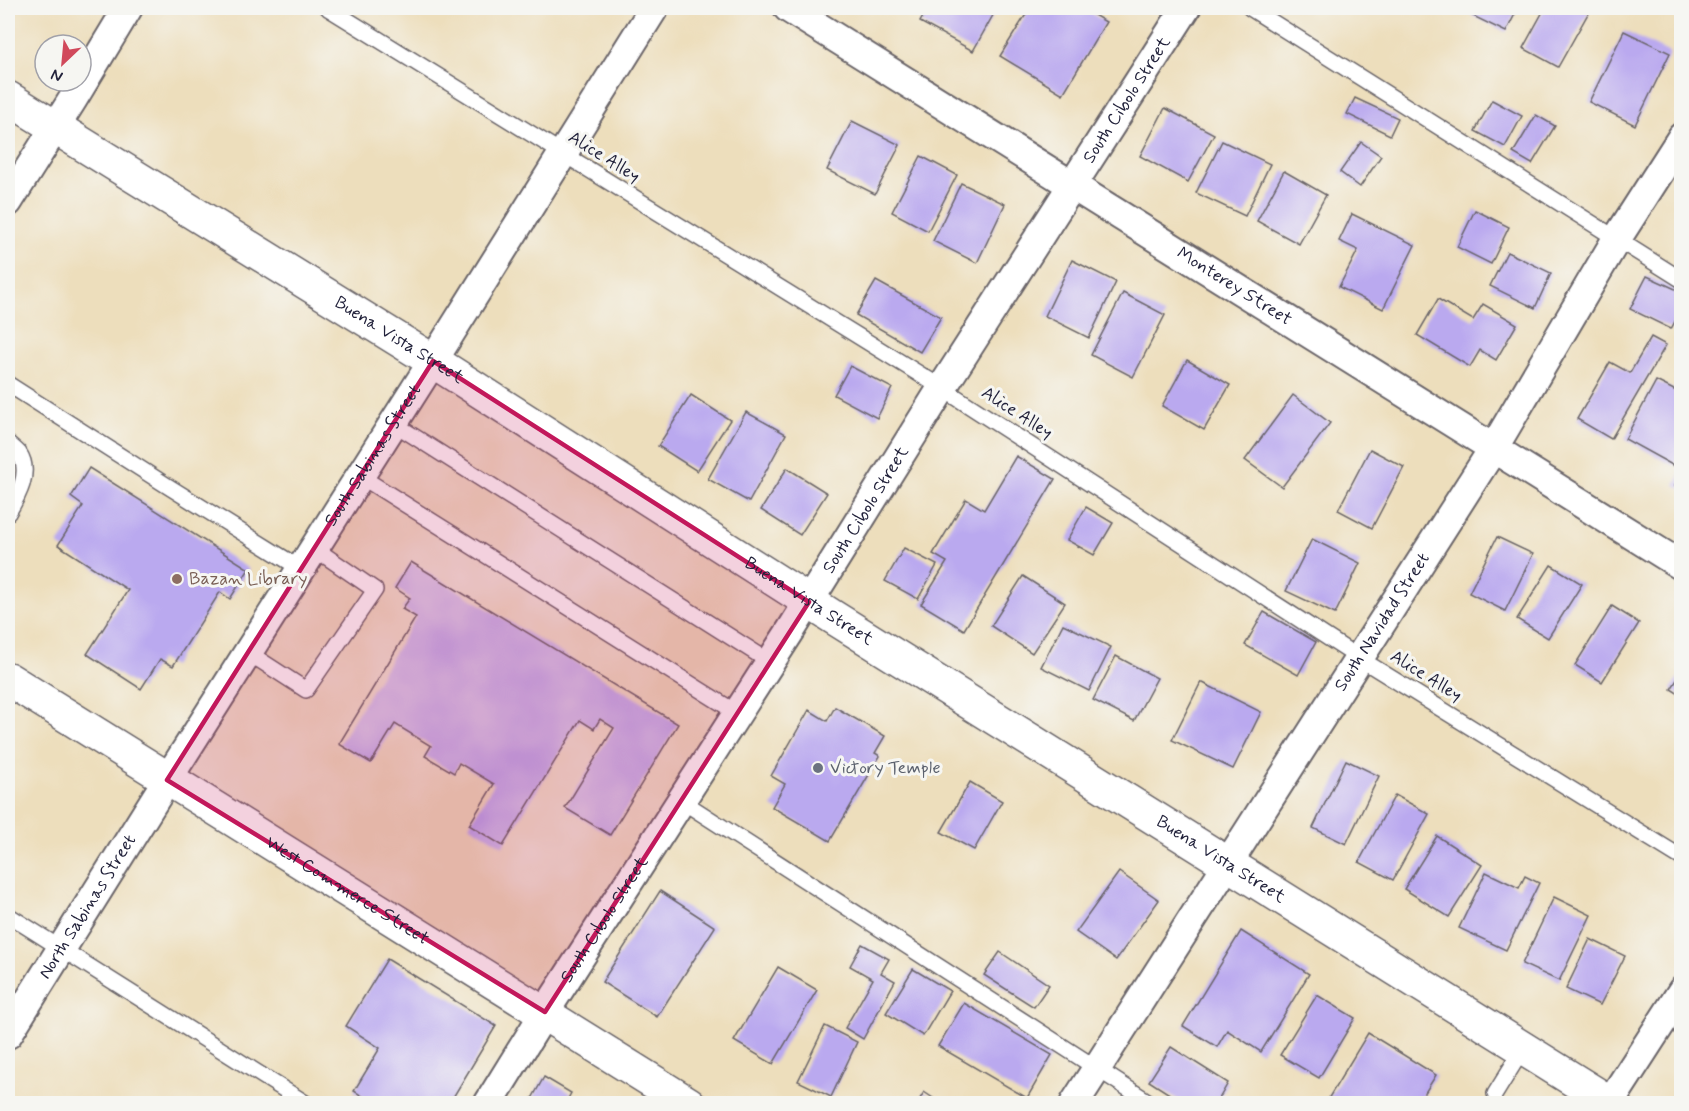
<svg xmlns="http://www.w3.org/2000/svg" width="1689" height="1111" viewBox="0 0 1689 1111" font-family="Mynerve,sans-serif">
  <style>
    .building { fill: #baa9ef }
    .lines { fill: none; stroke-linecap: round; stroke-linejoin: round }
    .lane-casing { stroke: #696468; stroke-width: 18 }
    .street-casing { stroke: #696468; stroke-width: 32 }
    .primary-casing { stroke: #696468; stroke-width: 36 }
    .lane { stroke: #fff; stroke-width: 15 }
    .street { stroke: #fff; stroke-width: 28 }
    .primary { stroke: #fff; stroke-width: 33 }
    .marked { fill: #c2185b; fill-opacity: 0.2; stroke: #c2185b; stroke-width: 4.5; stroke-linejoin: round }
    .education-dot { fill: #8d6e63; stroke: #f6f6f2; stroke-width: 2 }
    .worship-dot { fill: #6b7280; stroke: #f6f6f2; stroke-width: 2 }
    .labels { text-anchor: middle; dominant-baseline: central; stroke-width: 6; stroke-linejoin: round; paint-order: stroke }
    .street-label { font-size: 18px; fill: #22223b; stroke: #f6f6f2 }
    .education-label { font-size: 18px; fill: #785e54; stroke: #f6f6f2; text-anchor: start }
    .worship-label { font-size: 18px; fill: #5b616d; stroke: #f6f6f2; text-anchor: start }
  </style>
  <rect width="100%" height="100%" fill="#f6f6f2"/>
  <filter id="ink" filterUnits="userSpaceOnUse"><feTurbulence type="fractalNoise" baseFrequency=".0167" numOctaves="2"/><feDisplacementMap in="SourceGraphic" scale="12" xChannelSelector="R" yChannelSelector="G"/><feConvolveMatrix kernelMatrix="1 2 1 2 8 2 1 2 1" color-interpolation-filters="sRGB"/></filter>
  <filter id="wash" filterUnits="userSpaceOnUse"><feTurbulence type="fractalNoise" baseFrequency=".008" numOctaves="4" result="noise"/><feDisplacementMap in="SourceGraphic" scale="24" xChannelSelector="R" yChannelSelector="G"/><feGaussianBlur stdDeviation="1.35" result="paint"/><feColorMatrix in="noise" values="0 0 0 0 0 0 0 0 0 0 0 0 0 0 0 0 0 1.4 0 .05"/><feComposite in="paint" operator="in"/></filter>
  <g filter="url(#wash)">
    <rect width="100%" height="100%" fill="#eddebc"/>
    <g id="blocks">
      <g class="building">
        <polygon points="928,8 997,8 973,51 920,22"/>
        <polygon points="1030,8 1082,8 1106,22 1063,94 1000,56"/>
        <polygon points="1474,8 1518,8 1506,32 1471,15"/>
        <polygon points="1545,8 1586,8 1590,10 1558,67 1523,48"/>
        <polygon points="1624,31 1670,53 1635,125 1589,102"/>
        <polygon points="1355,98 1398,118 1390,135 1347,114"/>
        <polygon points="1492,100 1522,116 1505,147 1475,131"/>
        <polygon points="1165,108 1214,134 1188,182 1140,156"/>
        <polygon points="1536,115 1555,126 1532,164 1513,153"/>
        <polygon points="852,121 900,145 875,194 827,170"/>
        <polygon points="1222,141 1270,164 1245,216 1196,193"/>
        <polygon points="1361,142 1381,156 1360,187 1340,172"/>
        <polygon points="921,156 957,175 928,231 892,212"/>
        <polygon points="1284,171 1326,195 1299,244 1257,221"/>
        <polygon points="961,183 1005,204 977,263 933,241"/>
        <polygon points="1475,210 1509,227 1491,264 1457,247"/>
        <polygon points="1352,214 1415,245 1383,309 1339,287 1358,250 1339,241"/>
        <polygon points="1507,252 1551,273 1535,308 1490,286"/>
        <polygon points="1072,260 1116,282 1089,338 1045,316"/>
        <polygon points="1647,276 1682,292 1682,308 1671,329 1630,309"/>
        <polygon points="876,281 941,317 920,352 856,315"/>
        <polygon points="1123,293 1165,315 1133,377 1091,355"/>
        <polygon points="1438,299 1473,320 1483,304 1517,324 1496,360 1480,350 1470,367 1417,335"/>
        <polygon points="1651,337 1666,345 1611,439 1577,419 1610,362 1630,373"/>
        <polygon points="1187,360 1230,385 1204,430 1162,406"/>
        <polygon points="850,366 892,388 877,418 834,395"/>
        <polygon points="1656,381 1682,394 1682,452 1674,466 1625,439"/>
        <polygon points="691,395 730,420 697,471 658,446"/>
        <polygon points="1293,395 1330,423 1282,487 1245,460"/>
        <polygon points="746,412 786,434 749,502 708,479"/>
        <polygon points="1370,449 1404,467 1372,528 1338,510"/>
        <polygon points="1016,456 1055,479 964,630 921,604 947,562 933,554 966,499 984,510"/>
        <polygon points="89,468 249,569 230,599 220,592 173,666 160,659 141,689 87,654 128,590 58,545 83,506 71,497"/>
        <polygon points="787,468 827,493 800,535 761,510"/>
        <polygon points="1682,470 1682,489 1675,486"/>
        <polygon points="1086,507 1113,523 1094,555 1067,540"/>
        <polygon points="1497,537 1533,554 1505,611 1469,593"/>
        <polygon points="1312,539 1360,563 1335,614 1286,591"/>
        <polygon points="904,548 937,565 918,599 885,581"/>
        <polygon points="411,562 678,724 610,835 565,808 614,728 600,719 594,729 580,720 503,846 469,825 494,784 459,763 454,773 425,756 431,746 395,724 371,763 339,744 416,617 402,609 410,598 395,588"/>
        <polygon points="1551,565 1582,584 1548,638 1517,619"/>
        <polygon points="1023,576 1065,603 1032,653 991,626"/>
        <polygon points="1612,606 1639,623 1602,682 1575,665"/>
        <polygon points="1264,612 1316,642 1298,675 1245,645"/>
        <polygon points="1063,624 1111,647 1089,691 1041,667"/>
        <polygon points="1116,656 1157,678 1134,721 1093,700"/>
        <polygon points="1682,672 1682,696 1671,689"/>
        <polygon points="1201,682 1261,712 1233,769 1172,740"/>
        <polygon points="835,707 885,736 875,753 880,756 830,841 772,807 785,784 771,776 809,710 827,721"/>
        <polygon points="1346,760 1379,776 1346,844 1313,828"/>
        <polygon points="970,782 1002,801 974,850 941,832"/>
        <polygon points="1395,795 1429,814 1393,880 1359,862"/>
        <polygon points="1437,836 1482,865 1449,917 1404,889"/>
        <polygon points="1119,872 1159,900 1116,960 1076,932"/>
        <polygon points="1486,872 1519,888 1525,876 1539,883 1506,950 1459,928"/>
        <polygon points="660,891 715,927 657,1017 602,982"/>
        <polygon points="1554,897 1591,915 1559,981 1522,964"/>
        <polygon points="1241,931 1309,974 1261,1052 1227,1030 1217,1047 1183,1026"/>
        <polygon points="1590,939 1625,956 1600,1005 1566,989"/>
        <polygon points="862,944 889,959 881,973 895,981 863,1039 845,1028 873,979 850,966"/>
        <polygon points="1000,952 1049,985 1034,1007 984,975"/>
        <polygon points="387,959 496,1026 449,1104 375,1104 354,1091 380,1048 346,1026"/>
        <polygon points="778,967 817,990 773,1064 734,1041"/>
        <polygon points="913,969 950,991 923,1036 886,1013"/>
        <polygon points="1317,995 1355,1018 1319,1078 1280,1055"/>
        <polygon points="964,1003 1052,1055 1027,1098 938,1046"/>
        <polygon points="825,1026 857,1042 831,1097 798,1081"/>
        <polygon points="1368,1033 1436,1075 1418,1104 1325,1104"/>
        <polygon points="1171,1047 1228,1083 1216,1104 1185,1104 1149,1081"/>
        <polygon points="544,1077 571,1093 565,1104 529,1104"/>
        <polygon points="924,1092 942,1104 917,1104"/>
      </g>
    </g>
  </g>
  <g filter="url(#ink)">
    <use href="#blocks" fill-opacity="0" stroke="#696468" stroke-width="1.5"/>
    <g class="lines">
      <g class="lane-casing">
        <g id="lane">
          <polyline points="328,8 942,388 1359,658 1682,858"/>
          <polyline points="1250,8 1682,280"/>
          <polyline points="8,384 166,485 301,569"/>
          <polyline points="393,423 770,662"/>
          <path d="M8 443C11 446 16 450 19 453 32 472 18 496 8 513"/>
          <polyline points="360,476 737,713"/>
          <polyline points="249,653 306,690 375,590 314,548"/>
          <polyline points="682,801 1152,1104"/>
          <polyline points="8,915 307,1104"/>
          <polyline points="1495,1094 1524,1047"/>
        </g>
      </g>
      <g class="street-casing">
        <g id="street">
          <path id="s1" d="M788 8 1682 566"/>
          <polyline points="8,202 73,99 128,8"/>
          <path id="s2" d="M8 1034 167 780 433 361 654 8"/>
          <path id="s3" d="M488 1104 545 1012 791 630 942 388 1186 8"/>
          <path id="s4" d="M1074 1104 1493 449 1616 240 1682 137"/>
          <polyline points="1609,1104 1682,991"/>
        </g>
      </g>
      <g class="primary-casing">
        <g id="primary">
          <path id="s5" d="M8 98 433 361 833 617 1612 1104"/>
          <path id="s6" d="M8 679 689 1104"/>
        </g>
      </g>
      <use href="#lane" class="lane"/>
      <use href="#street" class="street"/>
      <use href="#primary" class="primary"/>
    </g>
  </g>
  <path class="marked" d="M433 361 809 602 545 1012 167 780Z"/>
  <circle class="education-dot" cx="177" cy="579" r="6"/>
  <circle class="worship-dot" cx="818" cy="768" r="6"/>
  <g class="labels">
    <g class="street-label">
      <text stroke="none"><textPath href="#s3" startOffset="1190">South Cibolo Street</textPath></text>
      <text transform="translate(604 157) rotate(32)">Alice Alley</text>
      <text stroke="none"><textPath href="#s1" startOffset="526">Monterey Street</textPath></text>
      <text stroke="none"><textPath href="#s5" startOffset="460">Buena Vista Street</textPath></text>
      <text transform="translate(1017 413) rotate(33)">Alice Alley</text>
      <text stroke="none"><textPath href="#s2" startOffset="684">South Sabinas Street</textPath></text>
      <text stroke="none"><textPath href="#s3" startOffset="704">South Cibolo Street</textPath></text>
      <text stroke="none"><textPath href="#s5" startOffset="946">Buena Vista Street</textPath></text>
      <text stroke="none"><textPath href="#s4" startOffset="572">South Navidad Street</textPath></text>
      <text transform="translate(1426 676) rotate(32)">Alice Alley</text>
      <text stroke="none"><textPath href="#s5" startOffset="1432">Buena Vista Street</textPath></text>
      <text stroke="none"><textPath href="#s6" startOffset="400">West Commerce Street</textPath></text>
      <text stroke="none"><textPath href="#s2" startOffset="150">North Sabinas Street</textPath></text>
      <text stroke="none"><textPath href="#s3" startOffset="218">South Cibolo Street</textPath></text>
    </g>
    <g class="education-label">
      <text x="189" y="579">Bazan Library</text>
    </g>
    <g class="worship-label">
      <text x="830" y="768">Victory Temple</text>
    </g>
  </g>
  <rect width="1689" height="1111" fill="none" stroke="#f6f6f2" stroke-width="30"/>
  <g transform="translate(63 63) rotate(206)"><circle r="28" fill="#f6f6f2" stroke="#a1a1a9" stroke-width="1.5"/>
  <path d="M0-4.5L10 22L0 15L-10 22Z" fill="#d1495b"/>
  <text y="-9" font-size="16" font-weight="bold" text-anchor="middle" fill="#22223b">N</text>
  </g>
</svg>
